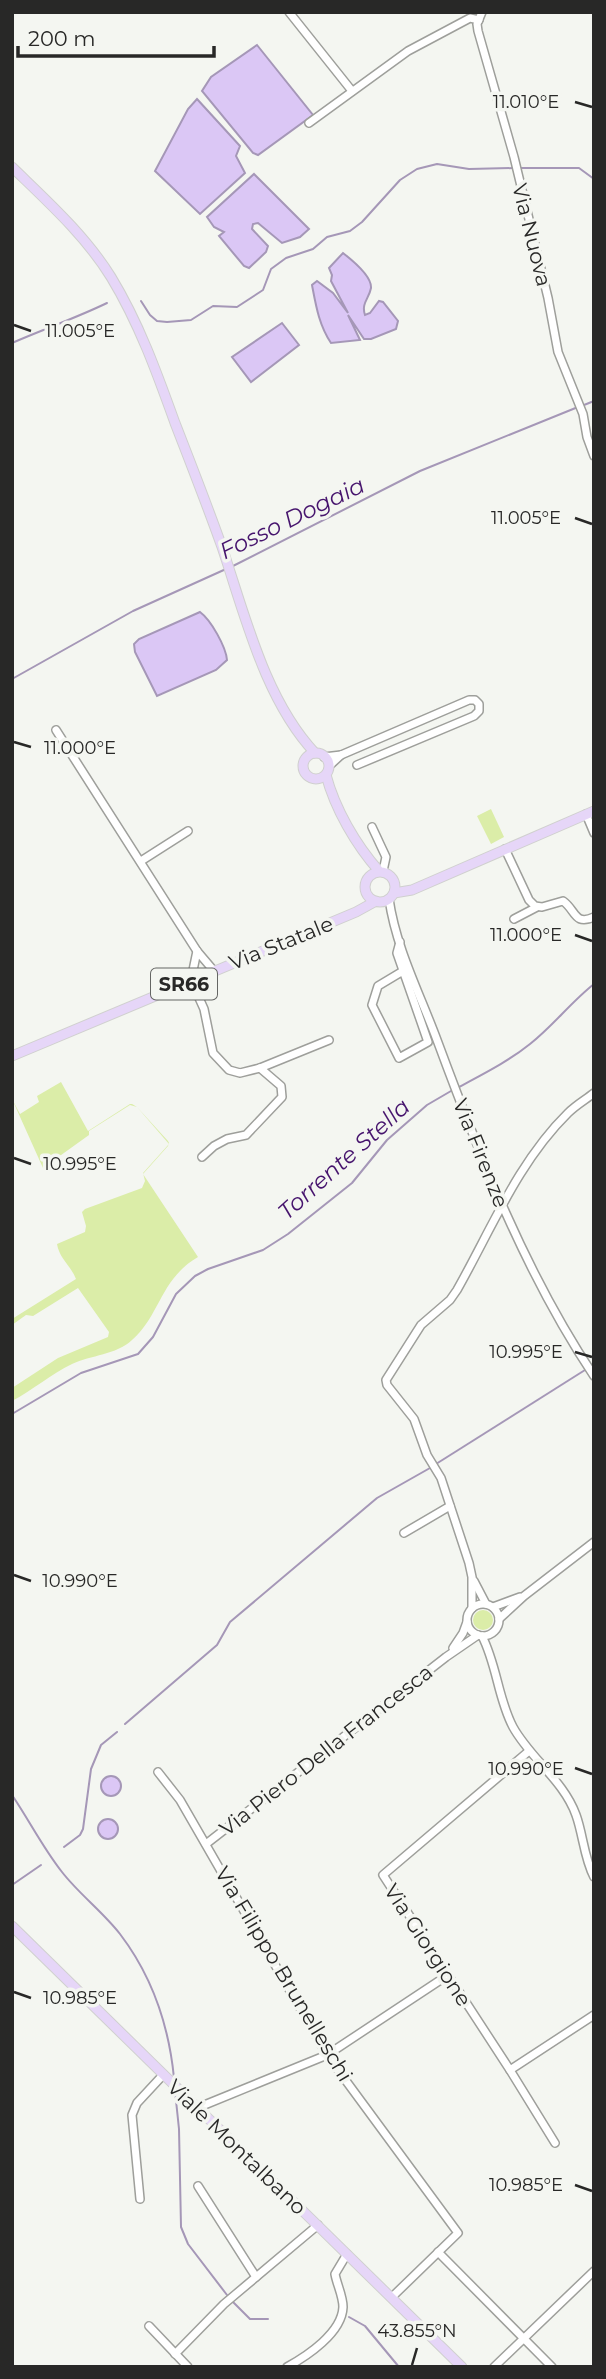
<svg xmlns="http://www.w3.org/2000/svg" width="606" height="2379" viewBox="0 0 606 2379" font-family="Montserrat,sans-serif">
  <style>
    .green { fill: #dbeda8 }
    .water { fill: #dbc7f5; stroke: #a597b7; stroke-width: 2 }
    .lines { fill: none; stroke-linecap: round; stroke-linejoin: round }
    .stream { stroke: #a597b7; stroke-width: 2 }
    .minor-casing { stroke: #9e9f9b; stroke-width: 10 }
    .major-casing { stroke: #d0d0cf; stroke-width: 11 }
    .minor { stroke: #fff; stroke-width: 7 }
    .major { stroke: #e6d6f8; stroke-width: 9 }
    .ticks { fill: none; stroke: #282827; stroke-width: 2.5 }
    .labels { text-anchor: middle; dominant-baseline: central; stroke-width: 7; stroke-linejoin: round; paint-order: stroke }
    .shield { fill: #f4f6f1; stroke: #656664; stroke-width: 2 }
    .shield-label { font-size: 19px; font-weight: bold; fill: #282827 }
    .street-label { font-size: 21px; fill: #282827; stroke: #f4f6f1 }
    .water-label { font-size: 23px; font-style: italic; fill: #46146d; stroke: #f4f6f1 }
    .ticks-label { font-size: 18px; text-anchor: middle; fill: #282827; stroke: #f4f6f1; stroke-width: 7; stroke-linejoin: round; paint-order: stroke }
  </style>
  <rect width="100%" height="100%" fill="#f4f6f1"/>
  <g class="green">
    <polygon points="491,809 504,837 491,844 477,816"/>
    <path d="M61 1082 88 1131 130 1104H132L137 1107 168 1141 169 1143 168 1146 143 1174 198 1257C160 1279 160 1316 132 1340 116 1355 91 1355 72 1364 51 1374 33 1390 12 1401V1388L58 1358 108 1337 109 1332 78 1288 33 1316 26 1315 12 1325V1319L76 1279C71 1266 59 1258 57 1244L85 1232 86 1226 82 1212 85 1209 142 1188 145 1181 143 1173 169 1144 137 1107 130 1105 89 1131V1135L43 1168 12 1099 20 1114 39 1102 37 1096Z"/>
    <circle cx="483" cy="1620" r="10"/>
  </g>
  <g class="water">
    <polygon points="257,45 313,115 258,155 253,153 202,91 211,77"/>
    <polygon points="197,99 240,146 236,156 245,173 200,214 155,171 188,109"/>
    <polygon points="254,174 309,229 300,237 282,243 258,223 253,224 252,229 268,246 266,252 249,268 244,266 219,236 224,232 214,227 207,217"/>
    <path d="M343 253C352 260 372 276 371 288 369 299 361 303 365 315L370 313 379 301 383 302 398 321 396 329 371 339H364L348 315 360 340 331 343C319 325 316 306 312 285L317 281 333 293 348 313 331 281 332 275 329 268Z"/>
    <polygon points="282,323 299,345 251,382 232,357"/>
    <path d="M200 612C211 620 226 647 227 660L216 670 157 696 135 652 134 644 139 639Z"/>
    <circle cx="111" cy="1786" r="10"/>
    <circle cx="108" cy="1829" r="10"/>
  </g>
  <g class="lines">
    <g class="stream">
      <polyline points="519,168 579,168 594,179"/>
      <polyline points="141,301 150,315 157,321 167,322 191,320 213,306 237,307 263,290 271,269 286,258 313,249 327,237 350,231 362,222 400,180 417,169 437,164 469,169 514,168"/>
      <path d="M12 343C44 329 76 318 107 303"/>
      <polyline points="584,405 594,401"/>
      <polyline points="231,567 420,471 578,407"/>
      <polyline points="12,679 133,611 226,569"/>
      <path d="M459 1087C483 1074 509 1061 530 1044 553 1026 571 1002 594 984"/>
      <polyline points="593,1365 594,1364"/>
      <polyline points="12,1414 81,1373 138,1354 153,1337 176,1294 195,1276 208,1269 263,1250 288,1234 352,1183 387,1140 427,1105 451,1091"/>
      <polyline points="436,1464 585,1370"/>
      <polyline points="125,1724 217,1645 230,1622 377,1498 430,1468"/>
      <path d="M12 1795C29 1820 43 1848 62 1872 79 1894 103 1912 120 1934 152 1976 169 2027 174 2078"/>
      <polyline points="64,1847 80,1835 83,1829 91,1769 101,1745 117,1732"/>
      <polyline points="12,1885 41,1865"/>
      <polyline points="175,2091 179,2129 181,2227 188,2244 227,2295"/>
      <polyline points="233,2302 250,2319 268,2319"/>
      <polyline points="349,2317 365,2326 399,2367"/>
    </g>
    <g class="minor-casing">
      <g id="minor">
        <polyline points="289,12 352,91"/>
        <polyline points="482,12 477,24 478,31 514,157 548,298 558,352 583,414 587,437 594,456"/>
        <polyline points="309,123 408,51 470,18 479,20"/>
        <polyline points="56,730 197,951 214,971"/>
        <polyline points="324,757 341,755 469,700 475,700 479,704 479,711 474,716 357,765"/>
        <polyline points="329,766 341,755"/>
        <polyline points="586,814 594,833"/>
        <polyline points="372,827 386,857 383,871"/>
        <path d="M505 849 529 900 535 906 542 907 563 901C576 910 574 926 594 917"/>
        <polyline points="141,861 188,831"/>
        <path d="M389 899C396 948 420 994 437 1040 480 1156 525 1273 594 1376"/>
        <polyline points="514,919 537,907"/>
        <polyline points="400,942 397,953 428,1042 399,1058 372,1005 378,986 403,971"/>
        <polyline points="197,951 191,980 204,1009 213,1053 229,1070 240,1073 260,1068 329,1040"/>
        <polyline points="202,1157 214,1146 227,1139 246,1135 282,1097 281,1086 260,1068"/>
        <polyline points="404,1533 450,1506"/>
        <polyline points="474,1581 486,1604"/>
        <circle cx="483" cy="1620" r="16"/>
        <polyline points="493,1607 520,1597"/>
        <path d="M472 1608V1577L469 1563 441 1478 427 1455 414 1419 387 1385 386 1380 421 1325 450 1300 457 1290C491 1230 518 1162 568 1113 576 1105 585 1100 594 1093"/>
        <polyline points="499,1619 524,1596 594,1542"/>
        <path d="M482 1636C497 1665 498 1699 513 1727 530 1758 564 1781 576 1815 583 1834 584 1858 594 1877"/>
        <polyline points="453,1648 463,1633 467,1622"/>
        <polyline points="158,1772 180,1800 327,2055 458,2233 392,2297"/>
        <polyline points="206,1844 446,1657 478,1635"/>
        <polyline points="510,2070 383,1875 529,1751"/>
        <polyline points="197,2108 327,2055 448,1975"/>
        <polyline points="555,2143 510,2070 594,2015"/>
        <polyline points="198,2186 256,2277"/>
        <polyline points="140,2199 132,2115 137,2103 163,2075"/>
        <polyline points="438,2252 552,2367"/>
        <polyline points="149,2326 188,2367"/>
        <polyline points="175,2354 224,2304 318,2225"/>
        <path d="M287 2367C307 2356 342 2333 343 2307 343 2296 337 2285 335 2274L347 2254"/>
        <polyline points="494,2367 594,2271"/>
      </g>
    </g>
    <g class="major-casing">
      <g id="major">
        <path d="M12 167C47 201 85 235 111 277 139 323 157 373 175 423 191 464 207 505 222 547 245 615 265 700 315 753"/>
        <circle cx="316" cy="766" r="13"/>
        <path d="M326 775C335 809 356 845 379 871"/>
        <circle cx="380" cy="887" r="15"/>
        <polyline points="394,893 412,890 594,811"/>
        <polyline points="12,1056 356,912 376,901"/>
        <polyline points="12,1926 462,2367"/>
      </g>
    </g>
    <use href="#minor" class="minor"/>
    <use href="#major" class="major"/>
  </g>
  <path class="ticks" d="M575 102 592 107M14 325 31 331M575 518 592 524M14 742 31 747M575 935 592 941M14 1158 31 1164M575 1352 592 1357M14 1575 31 1581M575 1768 592 1774M14 1992 31 1998M575 2185 592 2191M412 2365 417 2348"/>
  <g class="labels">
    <rect class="shield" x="151" y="968.5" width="66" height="31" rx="5"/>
    <g class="shield-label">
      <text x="184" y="984">SR66</text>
    </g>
    <g class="street-label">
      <text transform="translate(532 235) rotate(76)">Via Nuova</text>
      <text transform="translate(281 943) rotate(-22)">Via Statale</text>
      <text transform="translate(481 1153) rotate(68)">Via Firenze</text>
      <text transform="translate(326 1750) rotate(-38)">Via Piero Della Francesca</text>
      <text transform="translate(428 1945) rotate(57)">Via Giorgione</text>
      <text transform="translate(284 1974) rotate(59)">Via Filippo Brunelleschi</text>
      <text transform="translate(237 2147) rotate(44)">Viale Montalbano</text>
    </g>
    <g class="water-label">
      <text transform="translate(292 518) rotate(-26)">Fosso Dogaia</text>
      <text transform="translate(344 1159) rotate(-42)">Torrente Stella</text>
    </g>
  </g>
  <g class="ticks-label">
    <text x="526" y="108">11.010°E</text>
    <text x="80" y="337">11.005°E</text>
    <text x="526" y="524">11.005°E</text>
    <text x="80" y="754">11.000°E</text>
    <text x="526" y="941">11.000°E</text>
    <text x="80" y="1170">10.995°E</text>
    <text x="526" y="1358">10.995°E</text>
    <text x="80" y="1587">10.990°E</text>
    <text x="526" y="1775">10.990°E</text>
    <text x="80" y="2004">10.985°E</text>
    <text x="526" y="2191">10.985°E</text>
    <text x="417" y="2337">43.855°N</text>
  </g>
  <rect width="606" height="2379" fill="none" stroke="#282827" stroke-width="28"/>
  <path d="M18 46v10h196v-10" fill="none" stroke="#282827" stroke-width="3.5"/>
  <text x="28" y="46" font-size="21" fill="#282827" stroke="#f4f6f1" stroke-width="5" paint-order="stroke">200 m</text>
</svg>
